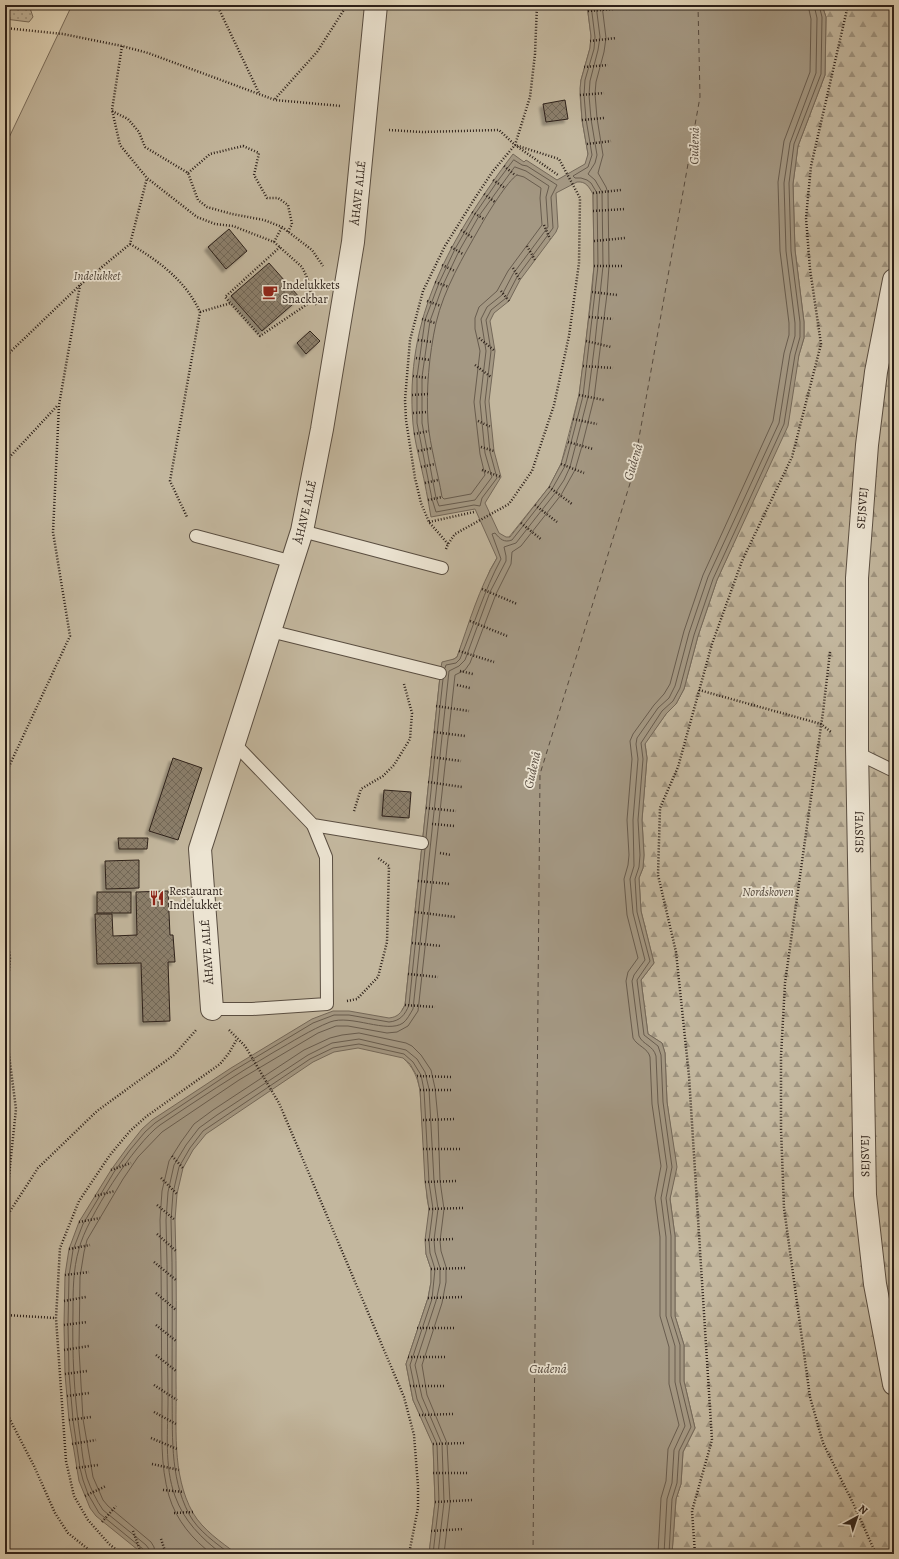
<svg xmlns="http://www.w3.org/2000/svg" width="899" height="1559" viewBox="0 0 899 1559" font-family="Alegreya,serif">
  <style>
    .grass { fill: url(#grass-dots); stroke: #786c5c }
    .forest { fill: url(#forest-firs); stroke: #786c5c }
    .park { fill: #c3b79e; stroke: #786c5c }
    .water { fill: #a49883; stroke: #746859; fill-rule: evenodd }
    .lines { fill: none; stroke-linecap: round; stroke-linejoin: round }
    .shore { stroke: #685c4e; stroke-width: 1 }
    .ferry { stroke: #564a3e; stroke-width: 1; stroke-dasharray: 5 4; stroke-linecap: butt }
    .building { fill: url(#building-cross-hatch); stroke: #2c2019; filter: url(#shadow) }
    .service-casing { stroke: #5a4e41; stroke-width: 14 }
    .minor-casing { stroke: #5a4e41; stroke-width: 24 }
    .tertiary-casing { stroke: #5a4e41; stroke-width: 24 }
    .path { stroke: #2c2019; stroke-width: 2.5; stroke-dasharray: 1 2; stroke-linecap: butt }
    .service { stroke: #ece4d2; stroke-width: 12 }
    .minor { stroke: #ece4d2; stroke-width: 22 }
    .tertiary { stroke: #ece4d2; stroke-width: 22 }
    .labels { text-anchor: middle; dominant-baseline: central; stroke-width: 3.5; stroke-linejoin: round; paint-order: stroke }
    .street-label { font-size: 12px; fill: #2c2019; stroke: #ece4d2 }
    .park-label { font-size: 12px; font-style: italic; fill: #52463a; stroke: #ece4d2 }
    .poi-label { font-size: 12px; fill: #2c2019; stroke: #ece4d2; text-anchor: start }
    .water-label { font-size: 13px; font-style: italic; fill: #564a3e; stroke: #ece4d2 }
  </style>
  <defs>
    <pattern id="grass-dots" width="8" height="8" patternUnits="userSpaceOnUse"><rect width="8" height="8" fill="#c3b79e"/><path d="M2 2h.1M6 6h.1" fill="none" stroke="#9f9480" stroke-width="1.8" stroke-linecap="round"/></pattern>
    <pattern id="forest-firs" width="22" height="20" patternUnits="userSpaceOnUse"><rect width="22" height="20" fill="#c3b79e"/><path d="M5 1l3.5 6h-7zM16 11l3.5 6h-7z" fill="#9f9480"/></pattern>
    <pattern id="building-cross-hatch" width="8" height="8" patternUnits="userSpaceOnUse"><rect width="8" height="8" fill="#8b7f6c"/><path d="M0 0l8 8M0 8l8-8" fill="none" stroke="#726858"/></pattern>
    <filter id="shadow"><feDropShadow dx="-3.5" dy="3.5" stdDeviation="1" flood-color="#0004"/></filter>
  </defs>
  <rect width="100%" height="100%" fill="#e2d6b9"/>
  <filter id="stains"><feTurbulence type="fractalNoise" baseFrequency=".005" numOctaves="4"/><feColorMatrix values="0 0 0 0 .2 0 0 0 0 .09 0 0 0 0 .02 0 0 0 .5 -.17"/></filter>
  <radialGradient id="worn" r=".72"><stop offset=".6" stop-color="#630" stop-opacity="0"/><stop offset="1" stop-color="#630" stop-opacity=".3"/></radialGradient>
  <polygon class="grass" points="5,5 29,5 33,17 29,22 5,19"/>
  <polygon class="forest" points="822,5 894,5 894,1554 672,1554 676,1499 681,1484 683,1452 695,1428 684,1381 684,1345 675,1316 675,1236 670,1198 676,1167 667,1102 665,1053 662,1043 648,1034 641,980 654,963 641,911 639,878 643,868 644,855 642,820 647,758 645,743 666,714 676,704 684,689 698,636 717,580 761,482 804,338 804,322 795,250 793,184 798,146 825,75 826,17"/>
  <path class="park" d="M72 5H587L591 36 590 48 581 80 580 95 582 120 588 154V185L593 193 594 266 586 341 579 395 561 464 549 487 509 537 490 570 457 657 441 667 405 1005 402 1010 403 1058C413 1067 417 1076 420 1090L427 1198 429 1209 426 1254 431 1269V1282L428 1298 406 1364 413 1400 433 1444 435 1502 429 1554H5V146Z"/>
  <path class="water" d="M587 5H822L826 17 825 75 798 146 793 184 795 250 804 322V338L799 355 788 426 717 580 698 636 684 689 676 704 666 714 645 744 647 758 642 820 644 855 643 868 639 878 641 911 654 963 641 980 648 1034 662 1043 665 1053 667 1102 677 1167 670 1199 675 1236V1316L684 1345V1381L695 1428 683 1452 681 1484 676 1499 672 1554H429L435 1502 433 1445 413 1400 406 1364 428 1298 431 1282V1269L426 1254 425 1240 429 1209 425 1182 420 1090 417 1076 410 1064 403 1058 358 1048 334 1052 313 1062 206 1134 193 1150 183 1168 177 1194 175 1220C177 1274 176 1327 176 1381 177 1425 171 1474 193 1513 203 1530 221 1542 237 1554H143L96 1516 90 1508 79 1481 69 1420 65 1374 64 1325 65 1275 69 1249 79 1222 111 1170 127 1148 142 1129 152 1120 231 1068 312 1019 333 1011H349L389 1018C398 1017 401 1013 405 1005L441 667 442 662 454 659 457 657C469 623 479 588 497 558L475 509 431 517C428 500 425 483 421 466 418 452 414 438 413 424 404 317 451 237 513 154L524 162 526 160 557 180 585 164 588 154 582 120 580 88 581 80 590 48 591 36ZM577 182C586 181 589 187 593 194L594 266 592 292 579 395 568 442 561 464 549 487 510 537H506L499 533 485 503 501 477 494 451 489 401 495 351 490 321 494 313 509 301 520 280 556 232 558 227 556 193Z"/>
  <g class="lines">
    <g class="shore">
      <polygon points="514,160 522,165 527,166 557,185 551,197 553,228 517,277 506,298 491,310 486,320 491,351 485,402 490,452 497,478 482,498 480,506 474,505 436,512 432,499 417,423 417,377 425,320 439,283 455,249 475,214 497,182"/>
      <polygon points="515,167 526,171 549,186 546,197 548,227 513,274 502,295 487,307 481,319 486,351 480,402 485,453 492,477 475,500 439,506 436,498 422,423 422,377 430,321 443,285 459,251 479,216"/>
      <path d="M517 175 524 177 541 188 540 198 542 225 508 271 497 291 479 307 475 318V329L480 351 474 402 480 454 485 475 471 494 444 499 442 497C438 472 430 447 428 422 426 390 429 355 436 323 444 289 463 257 480 227 486 216 508 180 517 175Z"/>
      <path d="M445 668 446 665 456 663 460 659C474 625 484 591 501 559L492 534 495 533C500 539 504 543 512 540L552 489 565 466 583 396 598 266 597 193 591 183 587 180 581 178H575L573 176 588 167 592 155 586 119 584 95 585 80 594 49 595 37 591 5"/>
      <polyline points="426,838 443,679"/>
      <path d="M144 1554 143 1549 99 1513 88 1494 83 1480 80 1468 73 1420 69 1373 68 1325 69 1276 73 1250 83 1224 114 1172 130 1150 145 1132 155 1123 233 1071 313 1023 334 1015H349L389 1022C400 1021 405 1015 409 1005L425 849"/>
      <path d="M149 1554V1549L146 1545 103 1510C96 1500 91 1489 87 1478 83 1464 82 1450 80 1436 74 1395 72 1353 73 1312 73 1291 73 1269 79 1249 86 1219 135 1143 160 1125 197 1100 235 1075 274 1052 292 1042 310 1030 330 1022 351 1014 387 1034 403 1023 407 1020 410 1014 413 1009L449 671 459 666 465 660 490 592 506 561V556L504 547 516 543 556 492 564 480 570 467 588 397 595 342 603 266 602 192 595 180 588 174 595 163 597 155 591 119 589 95 590 81 598 50 600 37 596 5"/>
      <polyline points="155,1554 154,1547 151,1542 108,1506 103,1500 93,1477 83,1419 79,1349 80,1277 84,1252 87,1240 123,1179 138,1157 162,1132 239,1080 318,1033 336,1026 348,1026 387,1033 397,1032 408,1026 418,1011 455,675 465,670 470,663 496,594 511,564 512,552 521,546 561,495 575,470 582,446 594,398 607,294 609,266 608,193 606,187 598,173 603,155 597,118 595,94 596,82 604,52 606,38 602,5"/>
      <path d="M212 1554C193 1540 176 1520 169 1496 160 1465 162 1432 162 1399 161 1339 162 1279 160 1220L162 1191 169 1161 181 1142 194 1124 213 1110 304 1050 330 1038 342 1035 359 1033 406 1043 412 1046 421 1055 431 1070 435 1088 438 1119 440 1181 444 1209 440 1241 441 1251 446 1267V1282L442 1303 422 1365 427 1395 447 1443 450 1503 444 1554"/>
      <path d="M222 1554C201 1538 184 1521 175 1496 164 1466 168 1431 168 1399 167 1339 168 1279 166 1220L168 1192 174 1165 186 1145 199 1128 217 1115 308 1055 332 1043 359 1039 406 1050 417 1059 425 1072 429 1089 434 1181 438 1209 434 1240 435 1252 440 1268V1283L436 1301 415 1365 422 1397 442 1444 444 1502 438 1554"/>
      <path d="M230 1554C216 1543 198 1531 189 1514 169 1476 173 1432 172 1390 172 1333 173 1276 171 1220L173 1193 179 1167 190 1148 203 1131 310 1059 333 1048 359 1044 404 1054 413 1062 421 1075 424 1090 429 1182 433 1209 429 1240 430 1253 435 1269 432 1299 410 1365 417 1399 437 1444 439 1502 433 1554"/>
      <path d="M658 1554 661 1498 666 1481 668 1449 679 1425 669 1384V1347L660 1316V1237L655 1198 661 1166 652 1104 650 1057C648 1048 637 1046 633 1038L626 981 628 972 638 958 627 915 624 879 628 865 629 855 627 820 632 759 630 741 633 734 654 705 664 694 670 684 684 631 703 575 773 421 784 353 789 335V323L780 251 778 182 784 141 810 72 811 19 808 5"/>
      <path d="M664 1554 667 1499 672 1483 674 1450 685 1426 675 1382V1346L666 1316V1237L661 1198 667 1167 658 1103 656 1056C653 1045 643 1045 639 1036L632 981 634 975 645 960 633 913 630 879 634 866 633 820 638 759 636 744 637 738 658 708 669 698 675 686 689 633 708 577 779 423 790 354 795 336V323L786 251 784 183 790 143 816 73 817 18 814 5"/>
      <polyline points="669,1554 672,1499 677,1483 679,1451 691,1427 680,1382 680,1345 671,1316 671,1236 666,1198 672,1167 663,1102 661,1055 658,1046 644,1035 637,980 650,961 637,912 635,879 639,867 640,855 638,820 643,759 641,743 662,711 673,701 680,688 694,635 713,579 784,424 795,355 800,337 800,322 791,251 789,183 794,144 821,74 822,17 819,5"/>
    </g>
    <polyline class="ferry" points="533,1554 540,774 632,477 700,97 698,5"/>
  </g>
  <g class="building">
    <polygon points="565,100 568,119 546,122 543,104"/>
    <polygon points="229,229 247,251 226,269 208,247"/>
    <polygon points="269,263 300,298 262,331 231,296"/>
    <polygon points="310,331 320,341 306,354 297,343"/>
    <polygon points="173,758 202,768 178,840 149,831"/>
    <polygon points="384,790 411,792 409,818 382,816"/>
    <polygon points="118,838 148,838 147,849 119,849"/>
    <polygon points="139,860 139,888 106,889 105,861"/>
    <polygon points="168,891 170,935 173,935 175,962 168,962 170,1021 143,1022 141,963 97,964 95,914 112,914 113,936 137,935 136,892"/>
    <rect x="97" y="892" width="34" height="21"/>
  </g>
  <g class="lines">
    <g class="service-casing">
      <g id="service">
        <polyline points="302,531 442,568"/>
        <polyline points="196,536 293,562"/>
        <polyline points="270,631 440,673"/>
        <polyline points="233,742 313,825 422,843"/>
        <polyline points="857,753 894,771"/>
        <polyline points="212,1009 252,1009 327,1004 326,857 313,825"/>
      </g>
    </g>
    <g class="minor-casing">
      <polyline id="minor" points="212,1009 200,849 302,531 322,429 353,242 376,5"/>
    </g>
    <g class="tertiary-casing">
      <polyline id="tertiary" points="894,280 876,372 867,445 857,578 857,748 865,1195 875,1284 894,1384"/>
    </g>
    <g class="path">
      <polyline points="217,5 259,93"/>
      <polyline points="588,11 613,9"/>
      <polyline points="5,28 63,34 122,46 148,53 275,100 341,106"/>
      <polyline points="590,41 616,38"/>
      <polyline points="122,46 112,110 120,145 147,178 197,217 215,224 233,226 274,242 302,267 309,282 312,301 317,305"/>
      <polyline points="584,67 608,65"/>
      <polyline points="580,95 604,93"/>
      <polyline points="275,99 317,52 347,5"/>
      <polyline points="112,111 128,119 139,132 145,147 188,173 198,200 207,207 232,214 264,220 282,227 312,250 323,266"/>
      <polyline points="582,120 604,118"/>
      <polyline points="389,130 422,132 499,130 515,145 558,175"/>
      <polyline points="587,144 611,141"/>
      <polyline points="504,166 515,175"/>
      <polyline points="188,173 210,154 243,146 259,153 254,175 267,198 278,198 288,205 292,224 288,232"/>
      <polyline points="493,180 505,188"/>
      <polyline points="593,193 621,190"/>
      <polyline points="484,194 495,202"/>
      <polyline points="593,211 625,209"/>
      <polyline points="472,212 484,219"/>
      <polyline points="544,225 550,239"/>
      <polyline points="461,230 473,238"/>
      <polyline points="594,241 625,238"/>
      <polyline points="274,242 282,227"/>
      <path d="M130 244C159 261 186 281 200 312L170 481 187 517"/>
      <polyline points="527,246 535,260"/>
      <polyline points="280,247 225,297 260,336 312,301"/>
      <polyline points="451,247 463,254"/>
      <polyline points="442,265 455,271"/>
      <polyline points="594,266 624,266"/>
      <polyline points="513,268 520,280"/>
      <polyline points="435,282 449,287"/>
      <polyline points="501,291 509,301"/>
      <polyline points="592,292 617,295"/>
      <polyline points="427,301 441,306"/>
      <polyline points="200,312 231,303"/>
      <polyline points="589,317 613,319"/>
      <polyline points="422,319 435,323"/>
      <polyline points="479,338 495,351"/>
      <polyline points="418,340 432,342"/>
      <polyline points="586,341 611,347"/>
      <polyline points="5,357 80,285 130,244 147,178"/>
      <polyline points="416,358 430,360"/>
      <polyline points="475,365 491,377"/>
      <polyline points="583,366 613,368"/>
      <polyline points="413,376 428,378"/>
      <polyline points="412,395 428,394"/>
      <polyline points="579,395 604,400"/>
      <polyline points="413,413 427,412"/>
      <polyline points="573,419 597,424"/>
      <polyline points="478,421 491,427"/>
      <polyline points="414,434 429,431"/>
      <polyline points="568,442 593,449"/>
      <polyline points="481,447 494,451"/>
      <polyline points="418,451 432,448"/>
      <polyline points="5,462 58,405"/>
      <polyline points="561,464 584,473"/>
      <polyline points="421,467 435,464"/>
      <polyline points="482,470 501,477"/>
      <polyline points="425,483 438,480"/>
      <polyline points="549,487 572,504"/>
      <polyline points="428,500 442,497"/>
      <polyline points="535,505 557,522"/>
      <polyline points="429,522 474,512"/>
      <polyline points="521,523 542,540"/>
      <polyline points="448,544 429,522 421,503 415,478 406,420 405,400 410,340 423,291 445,246 475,198 493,171 515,145 530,97 535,54 537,5"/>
      <polyline points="446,549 448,544 455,534 509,504 532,471 554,405 569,336 579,263 580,198 559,159 515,145"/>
      <polyline points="482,589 517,604"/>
      <polyline points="470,621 507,636"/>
      <polyline points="459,651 494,662"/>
      <polyline points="830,652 823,712 785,983 781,1056 781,1129 784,1208 810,1397 823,1443 853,1503 876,1554"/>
      <polyline points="460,671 473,674"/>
      <polyline points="457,685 470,688"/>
      <polyline points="699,690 821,724 831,732"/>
      <polyline points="436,706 469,711"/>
      <polyline points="434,732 465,736"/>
      <polyline points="431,757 461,761"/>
      <polyline points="5,775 70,636 53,532 59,405 80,285"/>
      <polyline points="428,782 462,787"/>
      <polyline points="426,808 456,811"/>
      <polyline points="354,811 361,789 383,776 394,765 410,739 412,713 404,684"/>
      <polyline points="432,824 455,826"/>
      <polyline points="440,853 451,855"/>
      <polyline points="418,881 450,884"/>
      <polyline points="415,912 455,917"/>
      <polyline points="5,928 10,957 5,1018"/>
      <polyline points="412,943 441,946"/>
      <polyline points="408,974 438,977"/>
      <polyline points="347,1001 357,999 378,977 387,942 389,866 378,858"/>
      <polyline points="405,1005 435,1007"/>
      <polyline points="5,1024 16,1109 5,1214"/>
      <polyline points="229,1030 245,1046 279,1103 404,1397 414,1435 418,1486 418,1508 409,1554"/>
      <polyline points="417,1076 452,1077"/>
      <polyline points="420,1090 452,1090"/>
      <polyline points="423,1120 456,1119"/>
      <polyline points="423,1149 462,1149"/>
      <polyline points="172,1156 183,1168"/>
      <polyline points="111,1170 131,1163"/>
      <polyline points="161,1178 177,1194"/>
      <polyline points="425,1182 456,1181"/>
      <polyline points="95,1196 115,1191"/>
      <polyline points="157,1205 175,1220"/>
      <polyline points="429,1209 463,1208"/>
      <polyline points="5,1219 38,1168 97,1111 174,1055 197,1029"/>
      <polyline points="79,1222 100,1218"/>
      <polyline points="157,1234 176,1251"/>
      <polyline points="425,1240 455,1239"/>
      <polyline points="69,1249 90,1245"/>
      <polyline points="154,1262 176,1280"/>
      <polyline points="431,1269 466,1268"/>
      <polyline points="65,1275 89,1272"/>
      <polyline points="156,1293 176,1310"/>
      <polyline points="428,1298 463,1297"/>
      <polyline points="64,1301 86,1297"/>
      <polyline points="5,1315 56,1318"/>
      <polyline points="64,1325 87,1322"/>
      <polyline points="156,1325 176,1341"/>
      <polyline points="417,1328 454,1328"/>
      <polyline points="64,1350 89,1346"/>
      <polyline points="156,1355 176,1371"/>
      <polyline points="408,1357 445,1357"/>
      <polyline points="65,1374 87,1371"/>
      <polyline points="154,1385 177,1400"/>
      <polyline points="410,1386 444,1386"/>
      <polyline points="67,1396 89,1393"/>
      <polyline points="5,1410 34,1466 55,1513 68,1533 94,1554"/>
      <polyline points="154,1412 176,1424"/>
      <polyline points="419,1415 453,1414"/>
      <polyline points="69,1420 91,1417"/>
      <polyline points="151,1438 177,1449"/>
      <polyline points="72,1444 96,1440"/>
      <polyline points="433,1444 465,1443"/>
      <polyline points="152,1464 179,1470"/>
      <polyline points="76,1468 98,1465"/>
      <polyline points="433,1473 468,1473"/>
      <polyline points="163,1490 184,1492"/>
      <polyline points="85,1496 106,1486"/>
      <polyline points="435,1502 473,1500"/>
      <polyline points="174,1513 193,1512"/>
      <polyline points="102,1522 116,1506"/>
      <polyline points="133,1531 141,1553"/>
      <polyline points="431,1531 464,1529"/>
      <polyline points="161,1539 166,1554"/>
      <polyline points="122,1554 109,1544 88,1520 74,1496 66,1461 56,1318 60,1248 79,1201 110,1155 130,1131 147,1116 220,1064 229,1053 237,1039"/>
      <polyline points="695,1554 692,1511 712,1440 689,1076 676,952 658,875 660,808 678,767 712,644 742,561 792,457 821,344 810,269 806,218 811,166 848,5"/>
    </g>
    <use href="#service" class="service"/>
    <use href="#minor" class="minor"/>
    <use href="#tertiary" class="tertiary"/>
  </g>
  <defs>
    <g id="cafe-bare" transform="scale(1.2)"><path d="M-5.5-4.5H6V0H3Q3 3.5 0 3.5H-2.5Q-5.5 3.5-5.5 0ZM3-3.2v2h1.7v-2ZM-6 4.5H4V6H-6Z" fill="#8f2418" stroke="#ece4d2" stroke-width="2.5" paint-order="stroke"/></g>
    <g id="restaurant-bare" transform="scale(1.2)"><path d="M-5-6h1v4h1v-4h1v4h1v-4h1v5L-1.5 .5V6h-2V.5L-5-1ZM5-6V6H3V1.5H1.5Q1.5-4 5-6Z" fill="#8f2418" stroke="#ece4d2" stroke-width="2.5" paint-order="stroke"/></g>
  </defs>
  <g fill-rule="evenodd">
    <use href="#cafe-bare" x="270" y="292"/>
    <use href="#restaurant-bare" x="157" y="898"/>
  </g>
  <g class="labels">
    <g class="street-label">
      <text transform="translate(358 193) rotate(-84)">ÅHAVE ALLÉ</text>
      <text transform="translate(862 508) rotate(-86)">SEJSVEJ</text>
      <text transform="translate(305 512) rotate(-77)">ÅHAVE ALLÉ</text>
      <text transform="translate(859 832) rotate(-91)">SEJSVEJ</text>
      <text transform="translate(207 952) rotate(-94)">ÅHAVE ALLÉ</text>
      <text transform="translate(865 1156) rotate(-91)">SEJSVEJ</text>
    </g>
    <g class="park-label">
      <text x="97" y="276">Indelukket</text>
      <text x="768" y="892">Nordskoven</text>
    </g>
    <g class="poi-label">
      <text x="282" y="285">Indelukkets<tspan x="282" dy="14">Snackbar</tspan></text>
      <text x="169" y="891">Restaurant<tspan x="169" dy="14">Indelukket</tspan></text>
    </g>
    <g class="water-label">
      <text transform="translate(694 146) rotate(-89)">Gudenå</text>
      <text transform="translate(633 462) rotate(-73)">Gudenå</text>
      <text transform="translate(532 770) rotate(-77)">Gudenå</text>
      <text x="548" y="1368">Gudenå</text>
    </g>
  </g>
  <rect width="899" height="1559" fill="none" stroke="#e2d6b9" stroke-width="20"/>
  <rect x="6" y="6" width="887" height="1547" fill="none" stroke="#2c2019" stroke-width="2"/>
  <rect x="10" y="10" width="879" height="1539" fill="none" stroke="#2c2019"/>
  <g transform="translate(857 1517) rotate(40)" stroke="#ece4d2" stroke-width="3" paint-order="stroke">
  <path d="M0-3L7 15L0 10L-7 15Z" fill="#2c2019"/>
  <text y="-6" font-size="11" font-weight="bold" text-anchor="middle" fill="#2c2019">N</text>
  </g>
  <rect width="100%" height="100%" filter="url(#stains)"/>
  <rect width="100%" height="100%" fill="url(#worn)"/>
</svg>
